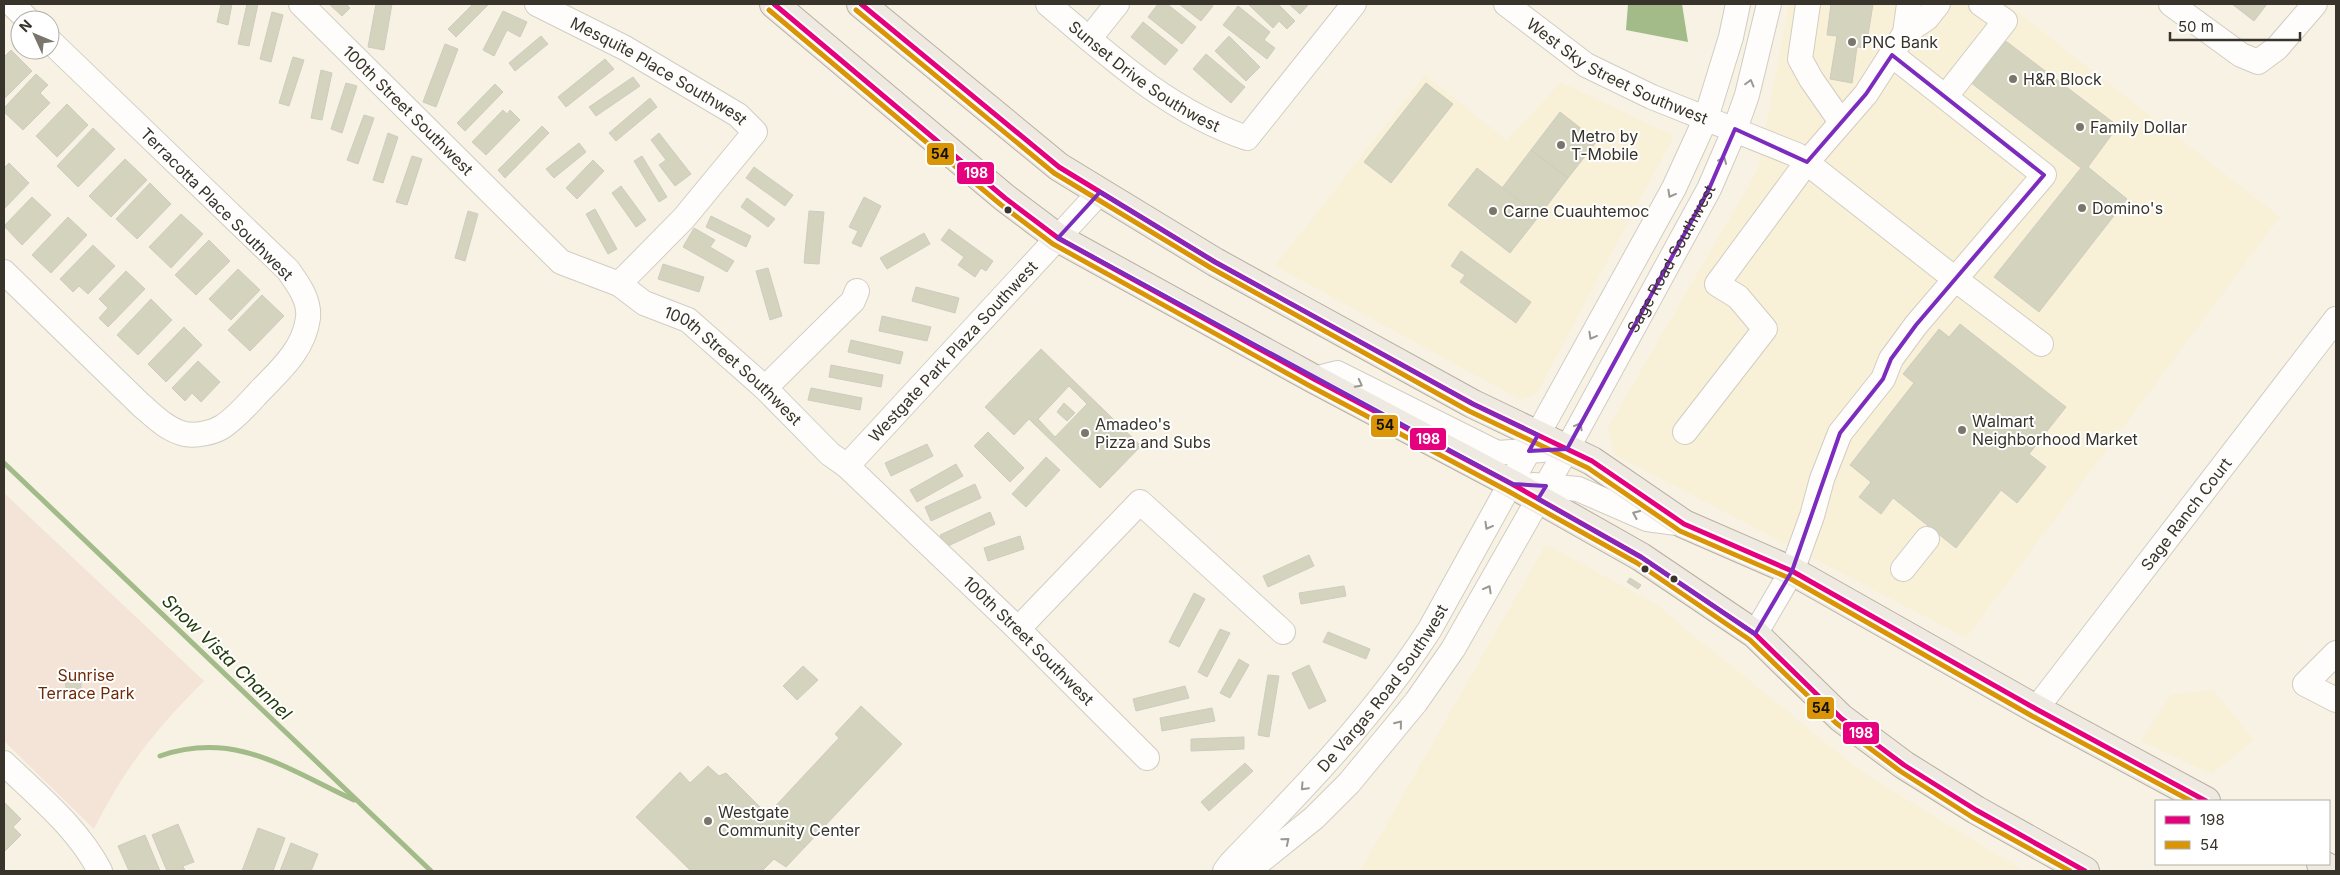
<svg xmlns="http://www.w3.org/2000/svg" width="2340" height="875" viewBox="0 0 2340 875" font-family="Inter,sans-serif">
  <style>
    .built { fill: #f9f0d8 }
    .green { fill: #f4e4d8 }
    .water { fill: #a2bb89 }
    .lines { fill: none; stroke-linecap: round; stroke-linejoin: round }
    .stream { stroke: #a2bb89; stroke-width: 5 }
    .building { fill: #d4d3bd; stroke: #ceccc1; fill-rule: evenodd }
    .minor-casing { stroke: #d1cdc2; stroke-width: 26 }
    .major-casing { stroke: #b9afa1; stroke-width: 30 }
    .minor { stroke: #fefdfb; stroke-width: 24 }
    .major { stroke: #eeeae2; stroke-width: 28 }
    .bus-1-casing { stroke: #fff; stroke-width: 9 }
    .bus-2-casing { stroke: #fff; stroke-width: 9 }
    .bus-1 { stroke: #e5007d; stroke-width: 5 }
    .bus-2 { stroke: #da9506; stroke-width: 5 }
    .oneway { stroke: #9b9893 }
    .marked { fill: none; stroke: #7b2cbf; stroke-width: 4; stroke-linejoin: round }
    .poi-dot { fill: #7b766c; stroke: #fff; stroke-width: 2 }
    .bus-dot { fill: #38342b; stroke: #fff; stroke-width: 2 }
    .labels { text-anchor: middle; dominant-baseline: central; stroke-width: 4; stroke-linejoin: round; paint-order: stroke }
    .poi-label { font-size: 16px; fill: #38342b; stroke: #fff; text-anchor: start }
    .street-label { font-size: 16px; fill: #38342b; stroke: #fff }
    .park-label { font-size: 16px; fill: #6e2b08; stroke: #fff }
    .water-label { font-size: 18px; font-style: italic; fill: #213b0b; stroke: #fff }
    .line-badge { stroke: #fff; stroke-width: 2 }
    .badge-label { font-size: 14px; text-anchor: middle; font-weight: bold; fill: #fff }
    .pale-badge-label { font-size: 14px; text-anchor: middle; font-weight: bold; fill: #111 }
  </style>
  <rect width="100%" height="100%" fill="#f7f2e4"/>
  <g class="built">
    <polygon points="1789,4 2007,4 2280,217 1966,638 1615,455 1608,427 1757,171"/>
    <polygon points="1425,75 1507,140 1561,82 1674,136 1537,393 1521,400 1275,266"/>
    <polygon points="1546,544 1654,603 1862,772 2024,871 1360,871"/>
    <polygon points="2213,690 2254,740 2211,774 2141,741 2172,694"/>
  </g>
  <path class="green" d="M4 493 204 681C155 730 125 767 94 829L4 741Z"/>
  <polygon class="water" points="1628,4 1682,4 1688,42 1626,30"/>
  <g class="lines">
    <g class="stream">
      <polyline points="4,463 431,871"/>
      <path d="M160 756C235 730 287 769 354 800"/>
    </g>
  </g>
  <g class="building">
    <polygon points="221,4 232,4 228,25 217,22"/>
    <polygon points="247,4 258,4 249,46 238,44"/>
    <polygon points="329,4 346,4 350,8 342,16"/>
    <polygon points="376,4 392,4 384,50 368,47"/>
    <polygon points="473,4 489,4 456,37 448,29"/>
    <polygon points="1158,4 1167,4 1196,27 1182,44 1148,17"/>
    <polygon points="1179,4 1210,4 1213,6 1201,21"/>
    <polygon points="1248,4 1278,4 1295,21 1287,29 1279,21 1273,28"/>
    <polygon points="1289,4 1309,4 1300,14"/>
    <polygon points="1831,4 1873,4 1866,48 1857,47 1852,83 1830,79 1837,36 1827,35"/>
    <polygon points="2232,4 2267,4 2254,21"/>
    <polygon points="1238,6 1270,32 1264,40 1275,48 1267,59 1223,25"/>
    <polygon points="503,11 527,22 520,37 507,30 494,56 483,50"/>
    <polygon points="272,12 283,15 271,62 260,59"/>
    <polygon points="1143,22 1178,50 1165,65 1131,37"/>
    <polygon points="541,36 548,44 515,71 509,63"/>
    <polygon points="1229,36 1260,67 1246,81 1215,51"/>
    <polygon points="2003,39 2118,126 2088,167 2127,199 2039,312 1994,277 2081,168 1970,82"/>
    <polygon points="445,44 458,49 436,107 423,102"/>
    <polygon points="11,50 32,71 4,99 4,57"/>
    <polygon points="1206,54 1245,87 1231,103 1193,69"/>
    <polygon points="293,57 304,60 289,106 279,103"/>
    <polygon points="605,59 614,69 566,107 558,97"/>
    <polygon points="321,70 332,73 322,120 311,118"/>
    <polygon points="36,74 48,85 40,93 50,103 23,130 4,112 4,108"/>
    <polygon points="633,77 640,86 596,116 589,107"/>
    <polygon points="346,83 357,86 342,133 331,129"/>
    <polygon points="1426,83 1453,104 1391,183 1364,162"/>
    <polygon points="495,84 503,92 465,131 457,123"/>
    <polygon points="650,98 657,107 616,141 609,133"/>
    <polygon points="67,104 88,125 57,157 36,136"/>
    <polygon points="503,110 507,114 510,110 520,120 486,155 472,142"/>
    <polygon points="1560,112 1597,141 1568,178 1531,150"/>
    <polygon points="364,115 374,118 358,164 347,160"/>
    <polygon points="542,126 549,133 505,178 498,170"/>
    <polygon points="93,128 115,149 78,187 57,166"/>
    <polygon points="388,133 398,137 383,183 373,180"/>
    <polygon points="659,133 691,174 675,186 659,165 666,160 651,140"/>
    <polygon points="579,143 586,152 554,178 546,169"/>
    <polygon points="1531,150 1568,178 1539,216 1502,188"/>
    <polygon points="412,156 422,159 407,205 396,202"/>
    <polygon points="642,156 667,197 659,202 634,161"/>
    <polygon points="125,159 147,180 111,217 89,196"/>
    <polygon points="593,160 604,171 577,199 566,188"/>
    <polygon points="9,163 29,183 4,209 4,168"/>
    <polygon points="754,167 793,195 785,206 746,178"/>
    <polygon points="1477,168 1539,216 1510,253 1448,205"/>
    <polygon points="150,183 171,204 137,239 116,219"/>
    <polygon points="621,186 646,220 636,227 612,193"/>
    <polygon points="32,197 51,215 22,245 4,226"/>
    <polygon points="864,197 881,206 861,247 852,243 858,231 849,227"/>
    <polygon points="747,198 775,219 768,227 741,207"/>
    <polygon points="595,209 617,249 608,254 586,214"/>
    <polygon points="468,211 478,214 465,261 455,258"/>
    <polygon points="809,211 824,212 819,264 804,263"/>
    <polygon points="181,214 203,234 171,268 149,247"/>
    <polygon points="711,216 751,236 746,247 706,227"/>
    <polygon points="68,217 87,235 51,273 32,255"/>
    <polygon points="694,228 715,240 710,247 734,261 727,272 683,247"/>
    <polygon points="949,229 993,261 986,271 981,268 975,277 958,265 964,257 941,240"/>
    <polygon points="924,233 930,244 887,269 880,258"/>
    <polygon points="209,240 230,261 196,295 175,275"/>
    <polygon points="93,245 115,266 88,294 79,286 73,292 60,279"/>
    <polygon points="1461,251 1531,302 1516,323 1460,282 1465,275 1451,266"/>
    <polygon points="663,264 704,277 699,292 658,279"/>
    <polygon points="768,268 782,316 770,320 756,271"/>
    <polygon points="238,269 260,290 231,320 209,299"/>
    <polygon points="126,271 145,289 108,327 99,318 108,308 99,299"/>
    <polygon points="916,287 959,298 955,313 912,301"/>
    <polygon points="262,295 284,316 250,351 228,330"/>
    <polygon points="151,299 172,320 138,355 117,335"/>
    <polygon points="882,316 931,327 927,341 879,331"/>
    <polygon points="1960,324 2066,407 2029,454 2046,467 2017,503 2001,490 1956,548 1893,498 1881,514 1859,497 1871,482 1850,465 1914,383 1903,374 1939,329 1949,337"/>
    <polygon points="184,327 202,345 166,382 148,364"/>
    <polygon points="851,340 903,352 900,364 848,352"/>
    <path d="M1041 349 1141 446 1100 488 1029 419 1014 435 985 407ZM1069 386 1087 404 1055 437 1038 419Z"/>
    <polygon points="198,361 220,382 201,402 192,393 185,401 172,388"/>
    <polygon points="831,365 883,375 881,387 829,377"/>
    <polygon points="811,388 862,398 860,410 808,400"/>
    <polygon points="1064,403 1075,413 1067,421 1057,412"/>
    <polygon points="988,432 1024,468 1010,482 974,446"/>
    <polygon points="927,444 933,456 891,476 885,463"/>
    <polygon points="1046,457 1060,470 1026,507 1012,494"/>
    <polygon points="956,464 963,476 917,502 910,490"/>
    <polygon points="975,484 981,498 931,521 925,507"/>
    <polygon points="990,512 995,524 946,547 940,535"/>
    <polygon points="1020,536 1024,549 988,561 984,548"/>
    <polygon points="1309,555 1314,566 1268,587 1263,576"/>
    <polygon points="1630,578 1641,585 1638,589 1627,582"/>
    <polygon points="1344,586 1346,596 1301,604 1299,593"/>
    <polygon points="1194,593 1205,599 1179,647 1169,642"/>
    <polygon points="1220,629 1230,633 1207,677 1198,672"/>
    <polygon points="1328,632 1370,649 1366,659 1323,642"/>
    <polygon points="1239,659 1249,665 1230,698 1220,693"/>
    <polygon points="1309,665 1326,701 1309,709 1292,673"/>
    <polygon points="803,666 818,680 797,700 783,686"/>
    <polygon points="70,674 81,674 81,689 66,689 65,679 70,679"/>
    <polygon points="1268,675 1279,676 1269,737 1258,735"/>
    <polygon points="1185,686 1189,698 1136,711 1133,699"/>
    <polygon points="861,706 902,744 805,847 768,814 839,738 835,734"/>
    <polygon points="1212,708 1215,721 1162,731 1160,718"/>
    <polygon points="1244,737 1244,749 1191,751 1191,739"/>
    <polygon points="1245,763 1253,771 1209,811 1201,802"/>
    <polygon points="708,766 719,776 726,773 779,826 805,847 786,867 774,859 762,871 691,871 636,817 680,772 690,783"/>
    <polygon points="4,802 21,819 13,827 21,835 4,852"/>
    <polygon points="178,824 194,862 183,866 185,871 167,871 152,835"/>
    <polygon points="258,828 285,838 273,871 242,871"/>
    <polygon points="145,835 160,871 129,871 118,846"/>
    <polygon points="291,843 318,854 311,871 280,871"/>
  </g>
  <g class="lines">
    <g class="minor-casing">
      <g id="minor">
        <polyline points="12,4 28,20"/>
        <path id="s1" d="M301 4 561 262 619 284 644 303 688 320 765 388 830 454 847 466 1018 629 1147 758"/>
        <path id="s2" d="M537 4 625 48 738 115 755 132 684 218 619 284"/>
        <path id="s3" d="M1048 4C1109 56 1170 112 1247 138L1354 4"/>
        <path id="s4" d="M1506 4 1586 65 1652 97 1797 155 1955 279 2041 344"/>
        <polyline points="1808,4 1800,59 1811,79 1841,122"/>
        <polyline points="2171,4 2241,55 2258,62 2277,48 2315,4"/>
        <polyline points="1905,33 1909,4"/>
        <polyline points="1089,39 1117,4"/>
        <polyline points="1946,96 2005,21 1981,4"/>
        <path d="M4 272 141 405C154 416 167 430 185 434 196 436 212 433 222 427 236 418 247 405 258 393 279 371 304 350 308 318 310 300 298 284 288 270L50 41"/>
        <polyline points="1314,379 1337,373 1497,453 1542,450"/>
        <polyline points="765,388 853,301 857,291"/>
        <polyline points="1685,432 1765,329 1738,297 1717,284 1807,162 1866,94 1905,33 1927,18 1938,4"/>
        <path id="s5" d="M847 466 1100 192"/>
        <polyline points="1533,485 1578,489 1647,519 1684,524"/>
        <polyline points="1903,569 1927,539"/>
        <polyline points="1018,629 1140,502 1283,632"/>
        <polyline points="1755,634 1792,571 1812,516 1822,479 1840,433 1883,379 1891,359 1916,325 2044,175 1892,55"/>
        <polyline points="2336,653 2305,684 2336,700"/>
        <path id="s6" d="M2036 709 2336 319"/>
        <path d="M4 763C38 796 78 828 100 871"/>
        <path id="s7" d="M1225 871 1231 863C1303 789 1374 716 1430 629L1674 188 1706 118 1731 37 1738 4"/>
        <path id="s8" d="M1248 871 1314 818 1349 783 1416 702 1453 649 1567 449 1709 189 1735 129 1747 95 1769 4"/>
      </g>
    </g>
    <g class="major-casing">
      <g id="major">
        <polyline points="774,4 1005,198 1058,238 1314,379 1512,484 1641,557 1755,634 1841,718 1904,765 1976,810 2085,871"/>
        <polyline points="861,4 1059,167 1215,262 1473,404 1592,461 1684,524 1792,571 2036,709 2206,801"/>
        <polyline points="2321,864 2335,871"/>
      </g>
    </g>
    <use href="#minor" class="minor"/>
    <use href="#major" class="major"/>
    <g class="bus-1-casing">
      <g id="bus-1">
        <polyline points="774,4 1005,198 1058,238 1314,379 1512,484 1641,557 1755,634 1841,718 1904,765 1976,810 2085,871"/>
        <polyline points="861,4 1059,167 1215,262 1473,404 1592,461 1684,524 1792,571 2036,709 2206,801"/>
      </g>
    </g>
    <g class="bus-2-casing">
      <g id="bus-2">
        <polyline points="769,10 1000,204 1053,244 1310,386 1508,491 1637,563 1750,640 1836,723 1900,771 1972,817 2070,871"/>
        <polyline points="856,10 1054,173 1211,268 1469,411 1588,468 1680,531 1789,578 2032,716 2191,801"/>
      </g>
    </g>
    <use href="#bus-1" class="bus-1"/>
    <use href="#bus-2" class="bus-2"/>
  </g>
  <defs><path id="oneway-chevron" d="M-2-3.5L2.5 0L-2 3.5" fill="none" stroke-width="1.6" stroke-linecap="round" stroke-linejoin="round" transform="scale(1.25)"/></defs>
  <g class="oneway">
    <use href="#oneway-chevron" transform="translate(1750 83) rotate(-75)"/>
    <use href="#oneway-chevron" transform="translate(1723 160) rotate(-67)"/>
    <use href="#oneway-chevron" transform="translate(1671 194) rotate(119)"/>
    <use href="#oneway-chevron" transform="translate(1592 336) rotate(119)"/>
    <use href="#oneway-chevron" transform="translate(1359 384) rotate(27)"/>
    <use href="#oneway-chevron" transform="translate(1579 426) rotate(-61)"/>
    <use href="#oneway-chevron" transform="translate(1636 514) rotate(-156)"/>
    <use href="#oneway-chevron" transform="translate(1488 526) rotate(119)"/>
    <use href="#oneway-chevron" transform="translate(1488 589) rotate(-61)"/>
    <use href="#oneway-chevron" transform="translate(1399 724) rotate(-51)"/>
    <use href="#oneway-chevron" transform="translate(1304 787) rotate(133)"/>
    <use href="#oneway-chevron" transform="translate(1286 841) rotate(-39)"/>
  </g>
  <path class="marked" d="M1892 55 2044 175 1916 325 1891 359 1883 379 1840 433 1792 571 1755 634 1641 557 1538 499 1546 486 1512 484 1058 238 1100 192 1215 262 1473 404 1538 435 1529 451 1567 449 1709 189 1735 129 1807 162 1866 94Z"/>
  <g class="poi-dot">
    <circle cx="1852" cy="42" r="5"/>
    <circle cx="2013" cy="79" r="5"/>
    <circle cx="2080" cy="127" r="5"/>
    <circle cx="1561" cy="145" r="5"/>
    <circle cx="2082" cy="208" r="5"/>
    <circle cx="1493" cy="211" r="5"/>
    <circle cx="1962" cy="430" r="5"/>
    <circle cx="1085" cy="433" r="5"/>
    <circle cx="708" cy="821" r="5"/>
  </g>
  <g class="bus-dot">
    <circle cx="1008" cy="210" r="4.5"/>
    <circle cx="1645" cy="569" r="4.5"/>
    <circle cx="1674" cy="579" r="4.5"/>
  </g>
  <g class="labels">
    <g class="poi-label">
      <text x="1862" y="42">PNC Bank</text>
      <text x="2023" y="79">H&amp;R Block</text>
      <text x="2090" y="127">Family Dollar</text>
      <text x="1571" y="136">Metro by<tspan x="1571" dy="18">T-Mobile</tspan></text>
      <text x="2092" y="208">Domino's</text>
      <text x="1503" y="211">Carne Cuauhtemoc</text>
      <text x="1972" y="421">Walmart<tspan x="1972" dy="18">Neighborhood Market</tspan></text>
      <text x="1095" y="424">Amadeo's<tspan x="1095" dy="18">Pizza and Subs</tspan></text>
      <text x="718" y="812">Westgate<tspan x="718" dy="18">Community Center</tspan></text>
    </g>
    <g class="street-label">
      <text stroke="none"><textPath href="#s4" startOffset="131">West Sky Street Southwest</textPath></text>
      <text stroke="none"><textPath href="#s2" startOffset="139">Mesquite Place Southwest</textPath></text>
      <text stroke="none"><textPath href="#s3" startOffset="121">Sunset Drive Southwest</textPath></text>
      <text stroke="none"><textPath href="#s1" startOffset="151">100th Street Southwest</textPath></text>
      <text transform="translate(217 204) rotate(45)">Terracotta Place Southwest</text>
      <text stroke="none"><textPath href="#s8" startOffset="751">Sage Road Southwest</textPath></text>
      <text stroke="none"><textPath href="#s5" startOffset="156">Westgate Park Plaza Southwest</textPath></text>
      <text stroke="none"><textPath href="#s1" startOffset="570">100th Street Southwest</textPath></text>
      <text stroke="none"><textPath href="#s6" startOffset="246">Sage Ranch Court</textPath></text>
      <text stroke="none"><textPath href="#s1" startOffset="975">100th Street Southwest</textPath></text>
      <text stroke="none"><textPath href="#s7" startOffset="242">De Vargas Road Southwest</textPath></text>
    </g>
    <g class="park-label">
      <text x="86" y="675">Sunrise<tspan x="86" dy="18">Terrace Park</tspan></text>
    </g>
    <g class="water-label">
      <text transform="translate(227 657) rotate(44)">Snow Vista Channel</text>
    </g>
  </g>
  <g class="line-badge">
    <rect x="926" y="142" width="29" height="24" rx="5" fill="#da9506"/>
    <rect x="956" y="161" width="39" height="24" rx="5" fill="#e5007d"/>
    <rect x="1370" y="414" width="29" height="24" rx="5" fill="#da9506"/>
    <rect x="1409" y="427" width="38" height="24" rx="5" fill="#e5007d"/>
    <rect x="1806" y="696" width="29" height="24" rx="5" fill="#da9506"/>
    <rect x="1842" y="721" width="38" height="24" rx="5" fill="#e5007d"/>
  </g>
  <g class="badge-label">
    <text x="976" y="178">198</text>
    <text x="1428" y="444">198</text>
    <text x="1861" y="738">198</text>
  </g>
  <g class="pale-badge-label">
    <text x="940" y="159">54</text>
    <text x="1385" y="430">54</text>
    <text x="1821" y="713">54</text>
  </g>
  <rect width="2340" height="875" fill="none" stroke="#38342b" stroke-width="10"/>
  <rect x="2155" y="800" width="175" height="65" fill="#ffffff" stroke="#afaeaa"/>
  <rect x="2165" y="816" width="25" height="8" fill="#e5007d" stroke="#afaeaa"/>
  <text x="2200" y="825" font-size="15" fill="#38342b">198</text>
  <rect x="2165" y="841" width="25" height="8" fill="#da9506" stroke="#afaeaa"/>
  <text x="2200" y="850" font-size="15" fill="#38342b">54</text>
  <g transform="translate(35 35) rotate(314)"><circle r="24" fill="#ffffff" stroke="#afaeaa"/>
  <path d="M0-4L9 19L0 12L-9 19Z" fill="#7b766c"/>
  <text y="-8" font-size="14" font-weight="bold" text-anchor="middle" fill="#38342b">N</text>
  </g>
  <path d="M2170 32v8h130v-8" fill="none" stroke="#38342b" stroke-width="2.5"/>
  <text x="2178" y="32" font-size="15" fill="#38342b" stroke="#ffffff" stroke-width="4" paint-order="stroke">50 m</text>
</svg>
